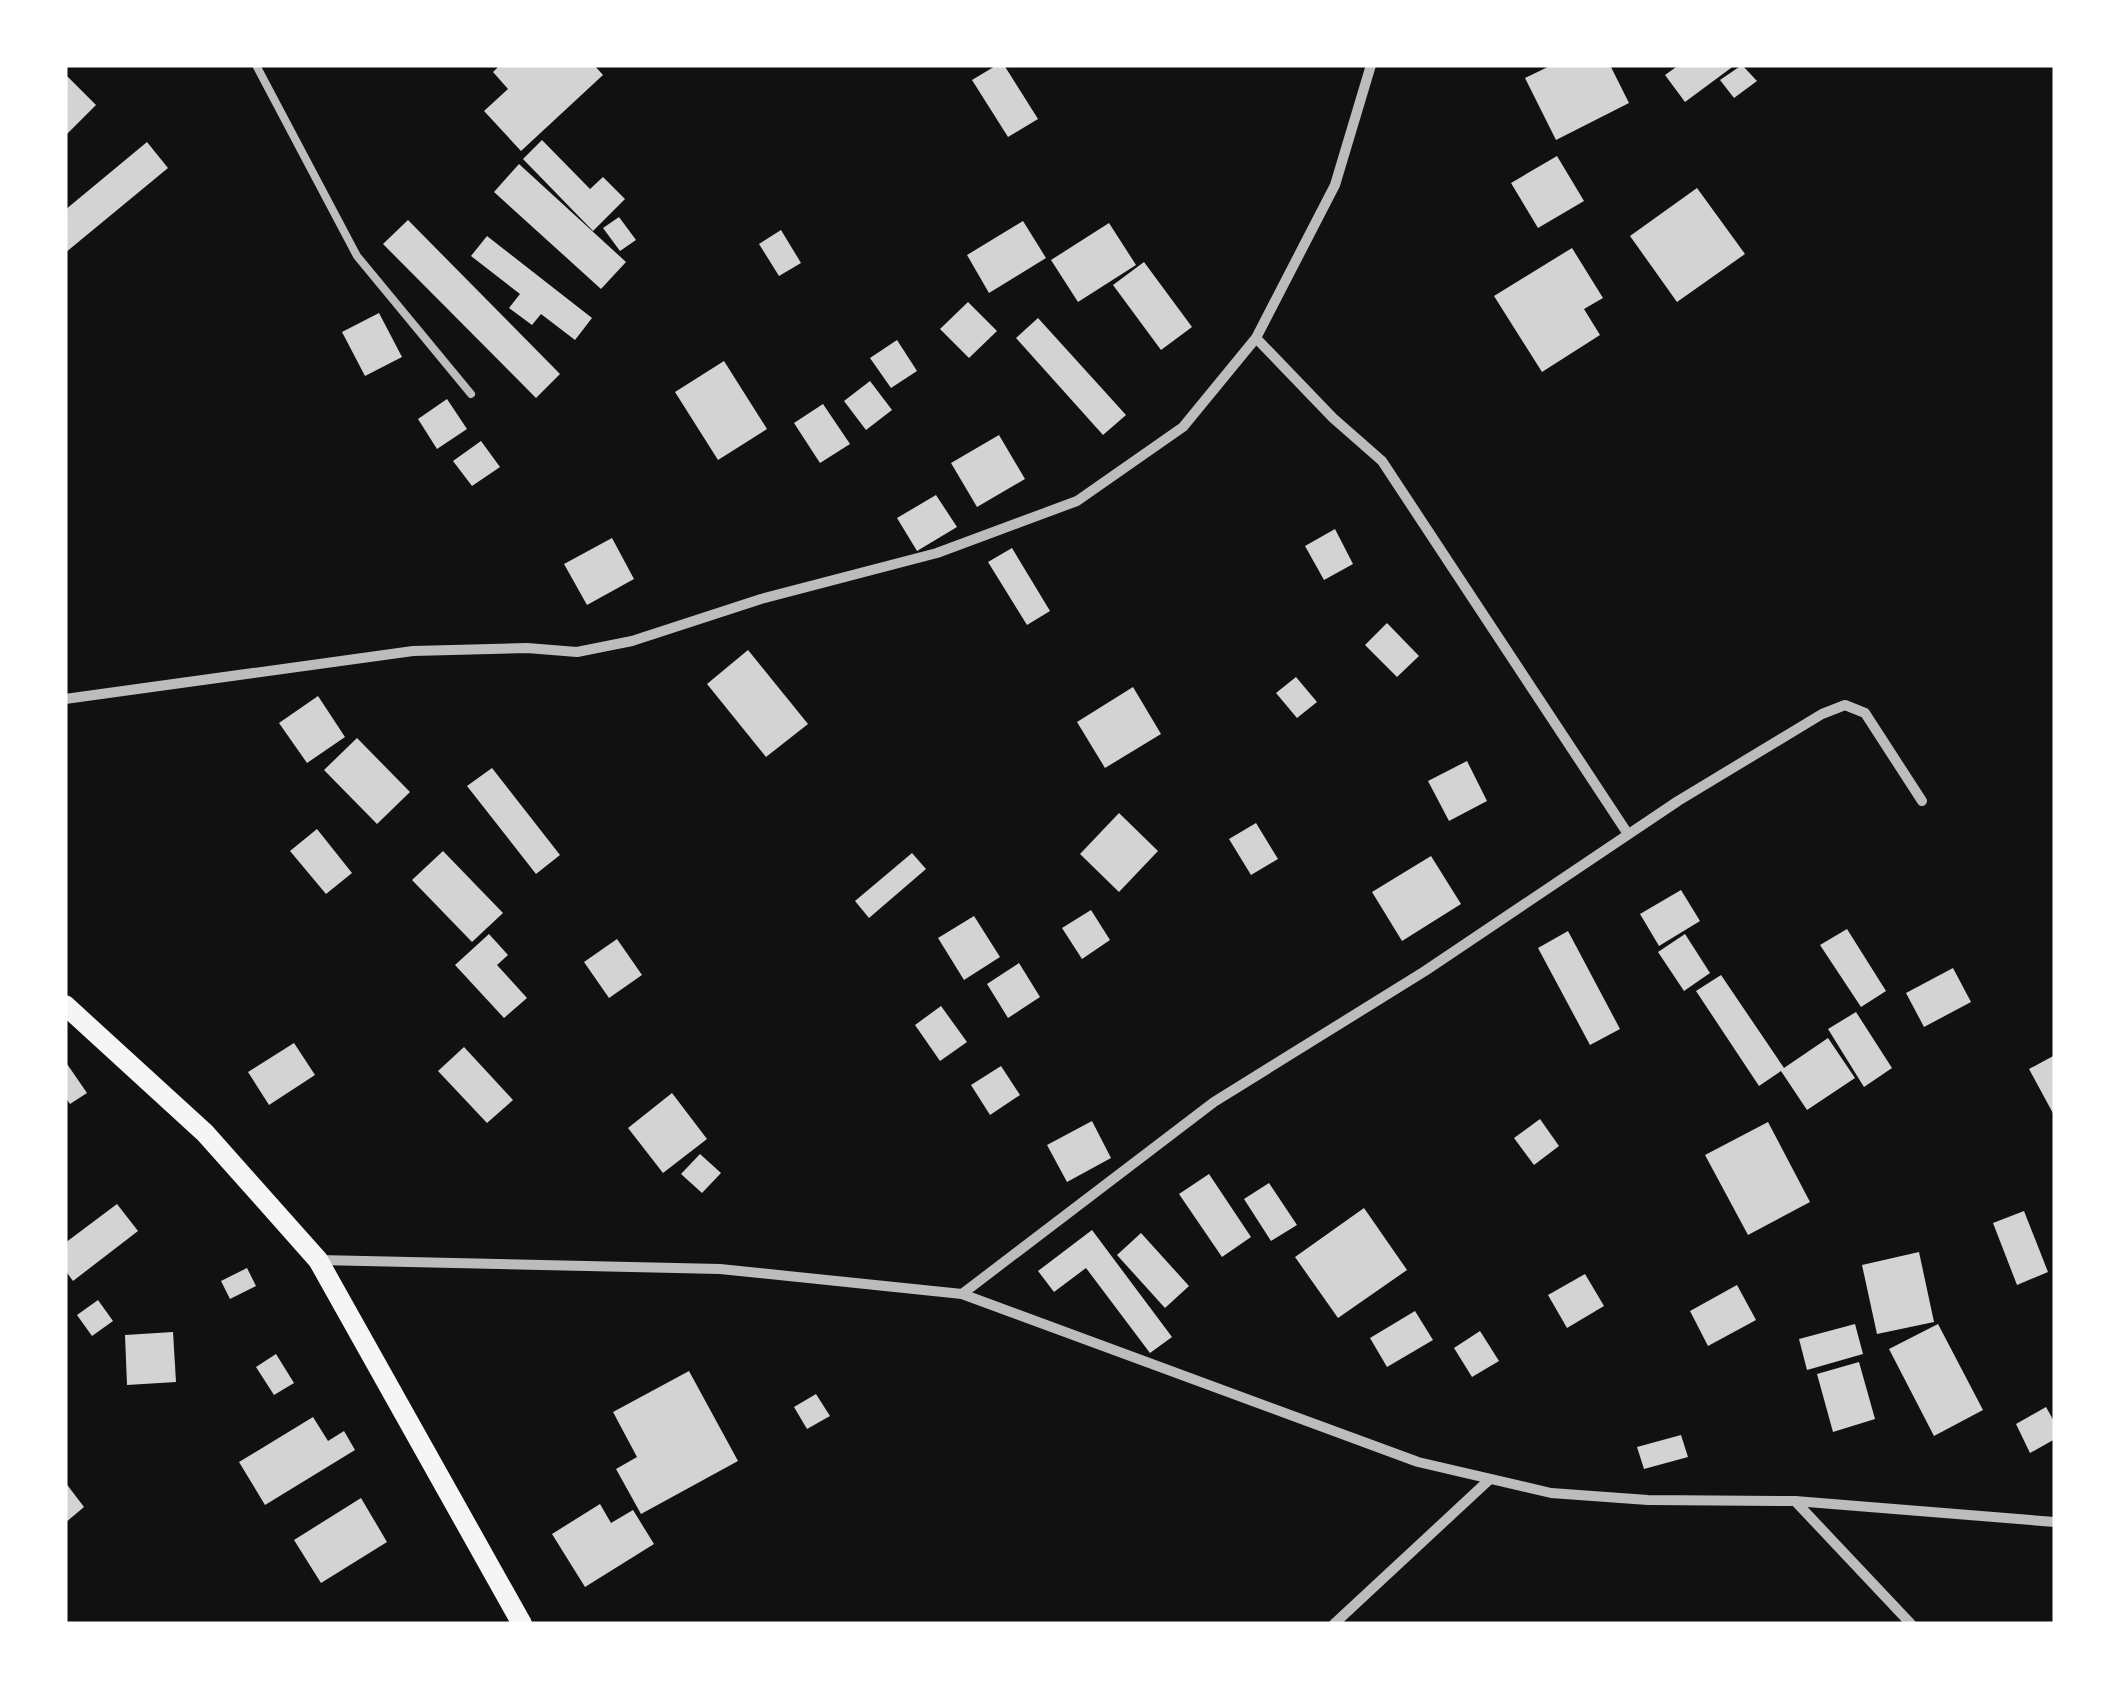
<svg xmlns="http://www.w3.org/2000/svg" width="2120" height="1689" viewBox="0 0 2120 1689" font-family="'PT Sans',sans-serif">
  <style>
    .building { fill: #d3d3d3 }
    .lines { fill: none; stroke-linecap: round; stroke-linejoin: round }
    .service { stroke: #bcbcbc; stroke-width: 8 }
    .minor { stroke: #bcbcbc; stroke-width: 10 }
    .secondary { stroke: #f5f5f5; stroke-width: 20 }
  </style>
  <rect width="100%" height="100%" fill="#111"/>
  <g class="building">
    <polygon points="500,65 594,65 603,75 521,151 484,111 508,89 493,72"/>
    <polygon points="997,65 1004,65 1038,119 1008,137 972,80"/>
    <polygon points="1552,65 1610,65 1629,103 1556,140 1525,78"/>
    <polygon points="1679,65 1735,65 1685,102 1665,75"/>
    <polygon points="1742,65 1757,81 1734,98 1720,80"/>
    <polygon points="65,74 96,105 65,136"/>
    <polygon points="542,140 590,189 603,177 625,199 593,231 523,159"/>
    <polygon points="147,142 168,168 65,253 65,210"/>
    <polygon points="1557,156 1584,201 1538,228 1511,183"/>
    <polygon points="519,164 626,262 601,289 494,192"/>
    <polygon points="1697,188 1745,254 1677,302 1630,236"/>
    <polygon points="619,217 636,240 620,251 603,228"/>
    <polygon points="408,220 560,374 536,398 383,244"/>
    <polygon points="1023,221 1046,258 989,293 967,255"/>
    <polygon points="1109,223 1136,265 1078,302 1051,260"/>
    <polygon points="781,230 801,263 779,276 759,244"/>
    <polygon points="487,236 592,318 575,340 541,314 532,325 509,308 520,294 471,256"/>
    <polygon points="1572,248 1603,298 1584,309 1600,335 1542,372 1494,296"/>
    <polygon points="1144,262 1192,327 1161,350 1113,285"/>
    <polygon points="968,302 997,331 969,358 940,329"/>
    <polygon points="379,313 402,357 365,376 342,332"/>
    <polygon points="1038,318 1126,415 1103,435 1016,338"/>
    <polygon points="897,340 917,371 891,388 870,358"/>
    <polygon points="724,361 767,429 718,460 675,392"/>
    <polygon points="870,381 892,410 866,430 844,401"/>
    <polygon points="447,399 467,429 437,449 418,419"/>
    <polygon points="823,404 850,444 820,463 794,423"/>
    <polygon points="999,435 1025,479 977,507 951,463"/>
    <polygon points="481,441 500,467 472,486 453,461"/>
    <polygon points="936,495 957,527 917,551 897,518"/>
    <polygon points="1335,529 1353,564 1324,580 1305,546"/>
    <polygon points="612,538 634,579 587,605 564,564"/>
    <polygon points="1012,548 1050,611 1027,625 988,562"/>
    <polygon points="1387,623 1419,656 1397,677 1365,645"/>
    <polygon points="748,650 808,724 766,757 707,684"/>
    <polygon points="1296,677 1317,702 1297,718 1276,693"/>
    <polygon points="1133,687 1161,734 1105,768 1077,722"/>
    <polygon points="318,696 345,737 307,763 279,723"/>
    <polygon points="357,738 410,792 377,824 324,770"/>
    <polygon points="1467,761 1487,801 1449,821 1428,781"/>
    <polygon points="492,768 560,855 536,874 467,786"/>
    <polygon points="1119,813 1158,851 1119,892 1080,854"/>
    <polygon points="1256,823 1278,859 1251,875 1229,839"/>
    <polygon points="317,829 352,873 326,894 290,851"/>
    <polygon points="443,851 503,913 472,942 412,880"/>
    <polygon points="912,853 926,869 869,918 855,901"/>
    <polygon points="1431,856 1461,904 1402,941 1372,892"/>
    <polygon points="1681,890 1700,921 1659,946 1640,914"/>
    <polygon points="1091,910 1110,940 1082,959 1062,928"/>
    <polygon points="974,916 1000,957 964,980 938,938"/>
    <polygon points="1847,929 1886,991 1861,1007 1820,945"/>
    <polygon points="1568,931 1620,1029 1590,1045 1538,948"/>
    <polygon points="489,934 508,955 497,965 527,998 504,1018 455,965"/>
    <polygon points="1685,934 1710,973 1684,991 1658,952"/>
    <polygon points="617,939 642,975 609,998 584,962"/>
    <polygon points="1019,963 1040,997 1008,1018 987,984"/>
    <polygon points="1953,968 1971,1002 1924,1027 1906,993"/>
    <polygon points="1721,975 1784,1068 1828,1038 1855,1078 1807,1110 1781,1071 1759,1086 1696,991"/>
    <polygon points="941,1006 967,1042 940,1061 915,1025"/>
    <polygon points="1856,1012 1892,1068 1864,1087 1828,1029"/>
    <polygon points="294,1043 315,1075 269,1105 248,1072"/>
    <polygon points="464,1047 513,1100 487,1123 438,1071"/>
    <polygon points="2055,1055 2055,1117 2029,1069"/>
    <polygon points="65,1061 87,1093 70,1104 65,1097"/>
    <polygon points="1001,1066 1020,1095 990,1115 971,1085"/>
    <polygon points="672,1093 707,1139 663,1173 628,1128"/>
    <polygon points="1540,1119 1559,1146 1534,1165 1514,1138"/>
    <polygon points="1092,1121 1111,1158 1067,1182 1047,1145"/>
    <polygon points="1768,1122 1810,1202 1748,1235 1705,1155"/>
    <polygon points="700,1154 721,1173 702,1193 681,1174"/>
    <polygon points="1209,1174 1251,1237 1222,1257 1179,1194"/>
    <polygon points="1269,1183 1297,1225 1271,1241 1244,1199"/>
    <polygon points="117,1204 138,1231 73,1281 65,1270 65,1243"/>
    <polygon points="1364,1208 1407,1270 1338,1318 1295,1257"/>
    <polygon points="2024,1211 2048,1272 2017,1285 1993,1223"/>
    <polygon points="1092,1230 1172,1337 1150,1353 1086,1268 1054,1292 1038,1271"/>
    <polygon points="1141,1233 1189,1286 1165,1308 1117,1255"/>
    <polygon points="1919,1252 1934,1322 1877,1334 1862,1265"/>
    <polygon points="247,1268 256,1286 230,1299 221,1281"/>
    <polygon points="1585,1274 1604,1306 1567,1328 1548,1295"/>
    <polygon points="1737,1285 1756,1320 1708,1346 1690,1311"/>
    <polygon points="98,1300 113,1321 92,1336 77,1315"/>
    <polygon points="1415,1311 1433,1340 1387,1367 1370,1338"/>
    <polygon points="1855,1324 1863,1354 1807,1370 1799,1339"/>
    <polygon points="1938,1324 1983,1410 1934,1436 1889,1349"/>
    <polygon points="1480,1331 1499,1361 1472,1377 1454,1348"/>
    <polygon points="173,1332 176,1382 127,1385 125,1335"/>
    <polygon points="276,1354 294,1383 274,1395 256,1367"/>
    <polygon points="1859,1362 1875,1419 1833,1432 1817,1374"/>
    <polygon points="689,1371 738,1461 641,1514 616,1469 637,1457 613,1412"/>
    <polygon points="816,1394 830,1416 807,1429 794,1407"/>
    <polygon points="2046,1407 2055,1423 2055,1439 2030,1453 2016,1424"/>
    <polygon points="313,1417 328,1441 344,1431 355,1450 265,1505 239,1462"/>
    <polygon points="1681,1435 1688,1457 1644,1469 1637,1447"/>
    <polygon points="65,1482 84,1507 65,1523"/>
    <polygon points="361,1498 387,1542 321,1583 294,1540"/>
    <polygon points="600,1504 611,1523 633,1510 654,1544 585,1587 552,1534"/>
  </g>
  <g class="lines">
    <polyline class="service" points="256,65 357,256 471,394"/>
    <g class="minor">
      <polyline points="1256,338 1333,418 1382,461 1628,834"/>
      <polyline points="65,699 413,651 527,648 577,652 632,641 761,599 937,553 1077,501 1183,427 1256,338 1335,185 1371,65"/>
      <polyline points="319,1260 720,1269 962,1294 1418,1462 1551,1493 1648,1500 1795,1501 2055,1522"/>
      <polyline points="962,1294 1214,1102 1425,971 1678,801 1822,714 1845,705 1865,713 1922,801"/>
      <polyline points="1795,1501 1911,1624"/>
      <polyline points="1334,1624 1490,1479"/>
    </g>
    <polyline class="secondary" points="65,1005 205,1133 318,1260 522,1624"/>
  </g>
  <rect width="2120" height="1689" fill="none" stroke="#ffffff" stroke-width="135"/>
</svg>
